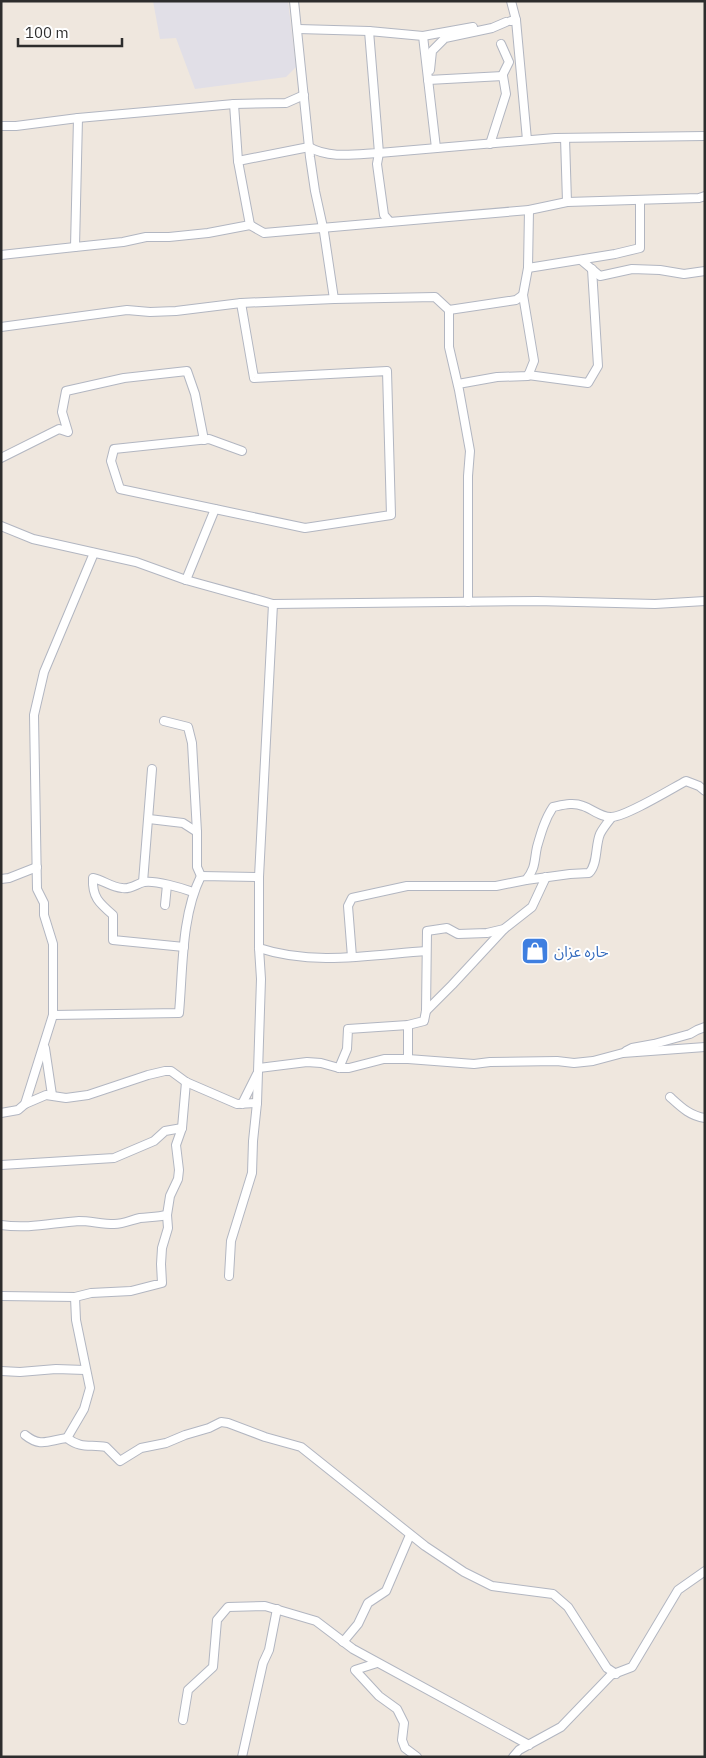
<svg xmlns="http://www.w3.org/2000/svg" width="706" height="1758" viewBox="0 0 706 1758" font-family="'IBM Plex Sans','Noto Sans Arabic',sans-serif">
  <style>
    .industrial { fill: #e1dfe7 }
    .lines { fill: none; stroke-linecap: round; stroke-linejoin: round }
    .minor-casing { stroke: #b2b6c1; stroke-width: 10 }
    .minor { stroke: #fff; stroke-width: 8 }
    .labels { text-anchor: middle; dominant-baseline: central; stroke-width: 4; stroke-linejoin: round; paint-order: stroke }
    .shop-label { font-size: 15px; fill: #366cbe; stroke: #fff; text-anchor: start }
  </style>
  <rect width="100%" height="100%" fill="#efe7de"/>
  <polygon class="industrial" points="153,1 288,1 296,67 286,77 195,89 176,38 160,39"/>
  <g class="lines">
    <g class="minor-casing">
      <g id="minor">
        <polyline points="516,20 527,140"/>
        <polyline points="511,21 516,20 511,1"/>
        <polyline points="298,29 369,31 423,36 436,148"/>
        <polyline points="423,36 473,27"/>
        <polyline points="501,44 509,62 502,76"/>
        <polyline points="430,70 432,51 445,38 492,28 506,22"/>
        <polyline points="428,80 503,76 506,94 490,144"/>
        <polyline points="78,118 75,247 123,242 146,237 169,237 208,233 250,225 238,161 234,104"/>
        <polyline points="1,126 16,126 78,118 234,104 286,103 304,95"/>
        <polyline points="705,136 555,138 379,153 377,164 384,215 390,222 529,210 567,202 699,198 705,196"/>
        <polyline points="565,138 567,202"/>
        <path d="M238 161 309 147C329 159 357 154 379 153L369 31"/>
        <polyline points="250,225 264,233 390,222"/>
        <polyline points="1,255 75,247"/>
        <polyline points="581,260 600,276 632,269 660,270 684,274 705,271"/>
        <polyline points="528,268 615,254 640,248 640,200"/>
        <polyline points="334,299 435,297 449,310 449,347 459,390 470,451 468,476 468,602"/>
        <polyline points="449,310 516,300 523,295 528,268 529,210"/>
        <polyline points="1,327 127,310 150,312 176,311 241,303 334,299 324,232 315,191 310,157 294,1"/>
        <polyline points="528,375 588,383 598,366 592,269"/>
        <polyline points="458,384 497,377 528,376 534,361 523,295"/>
        <polyline points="1,458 59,429 68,432 62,412 66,391 124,378 187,371 195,394 204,440"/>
        <polyline points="215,509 305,528 391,515 387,371 254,378 241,303"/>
        <polyline points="1,526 33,539 136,562 186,580 273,604 537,601 655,604 705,601"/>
        <polyline points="186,580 215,509 120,489 111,461 114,449 209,439 242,451"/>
        <polyline points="164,721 188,727 192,743 197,832"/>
        <polyline points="149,819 183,823 197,832 197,867 201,876"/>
        <polyline points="1,879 9,878 37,867"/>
        <path d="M526 880 570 874 589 873C598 864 595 846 600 834 603 828 608 822 612 817"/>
        <polyline points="143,882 152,769"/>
        <polyline points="165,905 167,885"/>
        <path d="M184 947 113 940V915C99 903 92 897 93 878 103 880 111 887 122 888 130 890 136 884 144 882 155 880 182 888 193 892"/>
        <path d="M259 948C313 966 371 955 426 951"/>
        <path d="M352 957 348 906 352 898 407 886H496L526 880C536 868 534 861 537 847 541 833 545 819 553 807 563 805 573 802 583 806 592 809 602 818 612 817 627 816 671 789 686 781L699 786 705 791"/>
        <polyline points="426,1011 452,985 504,929"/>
        <path d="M53 1015 179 1013C183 970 181 916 201 876L259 877"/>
        <polyline points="45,1048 52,1095"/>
        <polyline points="626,1051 632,1048 654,1044 690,1034 697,1030 705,1027"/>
        <polyline points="408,1059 408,1025"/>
        <polyline points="259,1068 307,1062 321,1063 339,1068 349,1068 384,1059 408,1059 474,1064 490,1062 557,1061 574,1063 593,1061 623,1053 705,1047"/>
        <polyline points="339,1068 347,1049 348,1029 408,1025 424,1021 426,1011 427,931 447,928 458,934 487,933 504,929 532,907 546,877"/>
        <path d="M670 1097C681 1107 690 1116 705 1118"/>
        <polyline points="25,1104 53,1015 53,944 44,915 44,903 37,889 34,715 44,672 94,553"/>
        <polyline points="242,1104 257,1074"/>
        <polyline points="1,1113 18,1110 25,1104 46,1095 66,1098 88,1095 148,1075 165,1071 171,1071 186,1082 237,1104 257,1103"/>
        <polyline points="1,1165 114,1158 154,1141 165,1131 182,1128"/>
        <path d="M1 1225C29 1229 51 1223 79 1221 90 1221 102 1224 114 1224 124 1224 131 1220 140 1218 149 1217 158 1217 167 1215"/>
        <polyline points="229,1276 231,1241 252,1173 253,1141 257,1103 261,979 259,948 259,877 273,604"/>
        <polyline points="1,1296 75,1297 91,1293 131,1291 162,1283 161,1264 162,1248 168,1228 167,1215 170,1196 178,1179 179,1170 176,1145 182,1128 186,1082"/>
        <polyline points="1,1371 20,1372 56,1369 85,1370"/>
        <path d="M25 1435C41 1448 49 1440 67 1438 81 1449 90 1444 106 1447L120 1461 141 1448 166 1443 185 1435 209 1428 221 1422 228 1423 265 1437 301 1447 425 1546 464 1572 492 1586 553 1594 568 1607 607 1668 616 1674"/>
        <polyline points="67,1438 84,1409 90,1388 76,1320 75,1297"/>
        <polyline points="343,1642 358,1624 368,1603 386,1591 410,1535"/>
        <polyline points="377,1663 355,1670 379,1696 397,1709 404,1723 402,1740 405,1748 417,1757"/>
        <polyline points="183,1720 188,1690 213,1667 217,1620 228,1607 265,1606 316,1621 353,1649 529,1745"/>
        <polyline points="242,1757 263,1663 269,1650 277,1609"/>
        <polyline points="513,1757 519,1750 561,1727 611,1675 632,1667 678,1590 705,1571"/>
      </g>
    </g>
    <use href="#minor" class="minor"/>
  </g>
  <defs>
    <g id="shop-square" transform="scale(1.4375)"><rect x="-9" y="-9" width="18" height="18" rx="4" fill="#3f7fe0" stroke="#fff"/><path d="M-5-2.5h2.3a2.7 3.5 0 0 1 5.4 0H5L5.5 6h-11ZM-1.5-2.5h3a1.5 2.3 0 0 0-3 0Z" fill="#fff"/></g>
  </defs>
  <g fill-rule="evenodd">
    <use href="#shop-square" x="535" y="951"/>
  </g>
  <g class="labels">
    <g class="shop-label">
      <text x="554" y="951">حاره عزان</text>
    </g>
  </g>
  <rect width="706" height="1758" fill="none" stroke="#2d2d2d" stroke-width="5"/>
  <path d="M18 38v8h104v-8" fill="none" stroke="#2d2d2d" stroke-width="2.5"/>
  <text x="25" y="38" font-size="15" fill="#2d2d2d" stroke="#ffffff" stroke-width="4" paint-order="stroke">100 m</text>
</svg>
